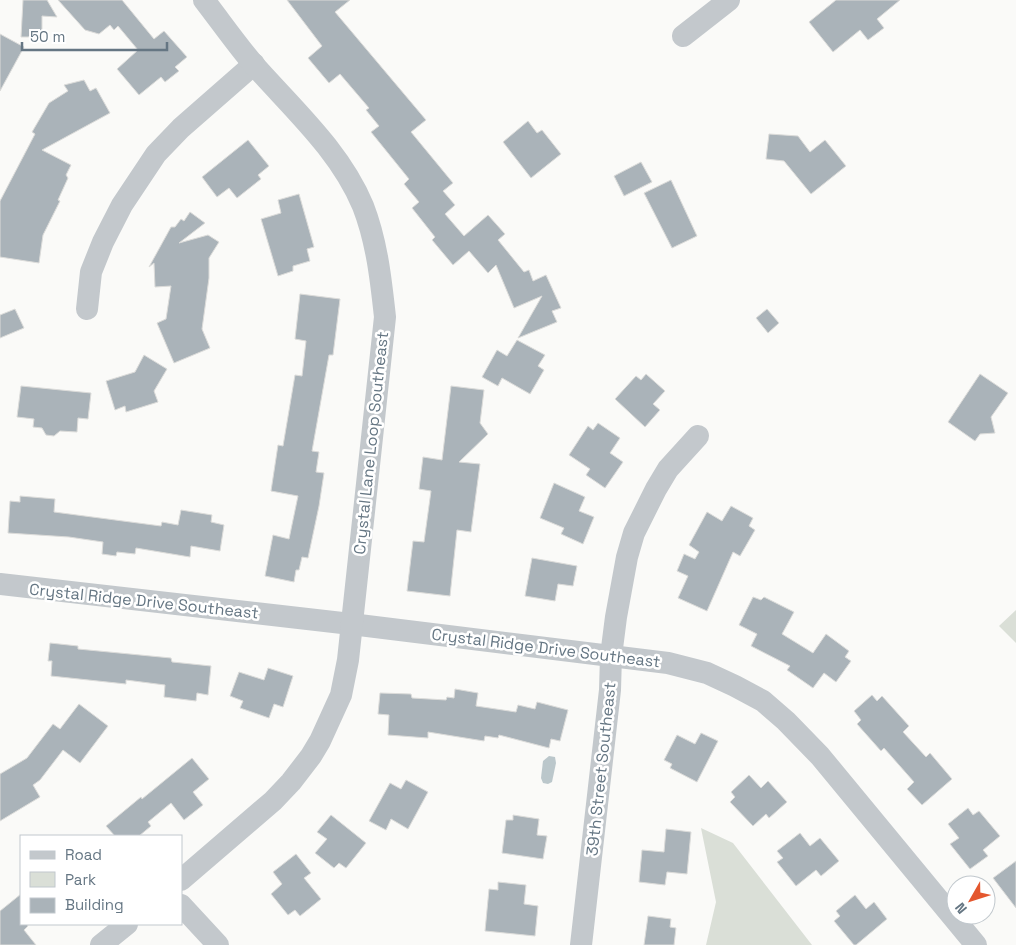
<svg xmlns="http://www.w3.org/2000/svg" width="1016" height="945" viewBox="0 0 1016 945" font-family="'Space Grotesk',sans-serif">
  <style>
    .green { fill: #dadfd7 }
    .water { fill: #bbc7cb }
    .building { fill: #aab3b9; stroke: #dcdcda }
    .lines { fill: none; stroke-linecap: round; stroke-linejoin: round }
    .street { stroke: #c3c8cc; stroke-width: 22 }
    .labels { text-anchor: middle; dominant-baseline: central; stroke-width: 5; stroke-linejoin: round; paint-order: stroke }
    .street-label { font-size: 16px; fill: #657683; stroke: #fff }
  </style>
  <rect width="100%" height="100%" fill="#fafaf8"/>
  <g class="green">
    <polygon points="1016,610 1016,643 999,626"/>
    <polygon points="701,828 733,843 812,945 706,945 716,902"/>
  </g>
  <polygon class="water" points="549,756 555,757 556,763 552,782 548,784 543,783 541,778 543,761"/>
  <g class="building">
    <polygon points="23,0 47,0 57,17 42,16 42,32 35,37 21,37"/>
    <polygon points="58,0 122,0 154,39 164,31 187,57 175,67 179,71 165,82 161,77 139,95 117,69 138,50 118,26 114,30 110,25 99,34 85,30"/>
    <polygon points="287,0 350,0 335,12 426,120 411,132 453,183 443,191 455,205 445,214 464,236 488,215 505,234 498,240 524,272 529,270 533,281 546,275 561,308 552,311 557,322 518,338 542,296 514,308 496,265 488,273 469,251 453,265 432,240 435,237 412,208 419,202 404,184 409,179 371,132 379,126 366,110 369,108 340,74 329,83 308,58 322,46"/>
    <polygon points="836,0 900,0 877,19 884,28 868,40 860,30 833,52 809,22"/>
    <polygon points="0,34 24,47 0,91"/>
    <polygon points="84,80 90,91 96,88 110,113 42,150 71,165 66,175 68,178 58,200 60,201 43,235 39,263 0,257 0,201 35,134 32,132 49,103 68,91 64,85"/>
    <polygon points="528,121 537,133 542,130 561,154 531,178 503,142"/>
    <polygon points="769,134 798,136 810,152 825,140 846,166 811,194 784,161 766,159"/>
    <polygon points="248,140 269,166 258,175 261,179 237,198 229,188 217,197 202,177"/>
    <polygon points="641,162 652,182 624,196 614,176"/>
    <polygon points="671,180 697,236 672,248 644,193"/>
    <polygon points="299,194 314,247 307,249 310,261 293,266 293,271 278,276 261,219 281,213 278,200"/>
    <polygon points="190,212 205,223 179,243 208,235 219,242 209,258 209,278 202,329 210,348 174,363 157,323 166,319 171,286 155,287 154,263 149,267 171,227 175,227 181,219 184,221"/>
    <polygon points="300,294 340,299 333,355 329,355 312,451 319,452 316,472 324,473 319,506 308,558 302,557 299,570 296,570 294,582 265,576 273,535 289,539 298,496 271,491 278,445 283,446 295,375 302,376 306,341 295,339"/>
    <polygon points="15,309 24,328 0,338 0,315"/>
    <polygon points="767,309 779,323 768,333 756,318"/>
    <polygon points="517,340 545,355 538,366 544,370 530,394 502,378 498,386 482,377 497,350 507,356"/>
    <polygon points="144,355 167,369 154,391 158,402 126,412 125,406 115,410 106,381 135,372"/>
    <polygon points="646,374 665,391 653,404 660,410 645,427 615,399 636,376 641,380"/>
    <polygon points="980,374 1008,393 991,417 995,433 980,434 975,441 948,422"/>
    <polygon points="21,386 91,393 88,419 78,418 77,432 60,431 54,436 46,435 42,428 33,427 34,419 17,417"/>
    <polygon points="451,386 484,390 480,423 488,434 459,462 480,464 471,532 457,530 450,596 407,591 413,541 424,542 431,491 419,489 423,457 442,460"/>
    <polygon points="598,423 620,438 610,453 623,462 605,488 586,475 590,469 569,455 588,426 593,430"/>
    <polygon points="554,483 585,497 579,511 594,517 583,544 561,534 564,528 540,518"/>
    <polygon points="20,496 55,499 54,512 161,526 162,522 178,525 181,510 212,515 211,522 224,525 220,551 191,546 190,557 136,548 135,554 117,552 116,556 102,554 103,542 69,537 8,533 10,501 20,502"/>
    <polygon points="731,506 753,518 749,526 755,530 740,556 733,552 707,611 678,598 688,576 677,571 684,554 695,559 699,552 689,545 707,512 722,521"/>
    <polygon points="532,558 577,566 573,586 558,584 555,601 525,596"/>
    <polygon points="753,597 761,600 764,597 794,612 782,634 813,653 826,634 849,651 845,657 851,661 836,682 824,673 813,688 787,670 790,666 751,646 757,634 739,625"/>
    <polygon points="50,643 78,646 78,649 171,658 172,662 211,666 208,695 197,693 196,701 164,697 165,685 126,680 126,684 51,676 52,661 48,661"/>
    <polygon points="268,668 293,676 283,707 274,704 269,718 240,708 243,701 230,696 239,672 264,680"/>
    <polygon points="455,689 478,693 476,706 516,712 518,705 535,709 537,702 568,710 560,741 551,739 549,748 499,735 498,738 485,736 484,741 428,732 428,738 388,735 389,715 378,714 380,693 411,694 412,698 446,700 447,697 454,698"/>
    <polygon points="872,695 877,701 882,696 909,726 903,732 926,757 930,753 952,779 922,805 907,789 914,782 884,748 881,751 857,724 861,720 854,711"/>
    <polygon points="79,704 108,726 80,763 63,750 40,780 33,785 40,797 0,821 0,774 27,758 53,724 60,729"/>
    <polygon points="701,733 718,741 697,782 670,768 672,764 664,760 677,735 695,744"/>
    <polygon points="192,758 209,779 193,792 203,805 184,820 171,803 148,822 151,826 139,836 115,836 106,826 141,797 142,799"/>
    <polygon points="749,775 761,788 768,781 787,802 769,818 766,814 753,826 730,802 735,797 731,792"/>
    <polygon points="406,780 428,792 408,829 391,819 386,830 369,821 390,783 401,789"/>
    <polygon points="968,808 973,815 979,811 1000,836 983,850 988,856 970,869 950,844 959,838 948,824"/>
    <polygon points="331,815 366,843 346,868 339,863 334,868 315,853 327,839 317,832"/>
    <polygon points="513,815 539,819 537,835 547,836 543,859 502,853 506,820 513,820"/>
    <polygon points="666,829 691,832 687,874 667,872 665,885 639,882 642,850 664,852"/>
    <polygon points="800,833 810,846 820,838 839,861 821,876 816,870 796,886 777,862 783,858 777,851"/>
    <polygon points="296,854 311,873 304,878 321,899 300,916 295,910 288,915 271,894 282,884 273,872"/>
    <polygon points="1016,861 1016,908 993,878"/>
    <polygon points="498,882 526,885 524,904 538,906 535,936 485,931 489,889 498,890"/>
    <polygon points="21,894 21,924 27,924 28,926 24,930 36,945 0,945 0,911"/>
    <polygon points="855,895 866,909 874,902 887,919 856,945 854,945 834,921 840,916 836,911"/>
    <polygon points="648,916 671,919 670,927 676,928 674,945 644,945"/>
  </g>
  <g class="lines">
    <g class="street">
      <polyline points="683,36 729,0"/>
      <polyline points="87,309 91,272 103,242 122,205 156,154 181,128 254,64"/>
      <polyline points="0,584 351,624 668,663 707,673 735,686 763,701 786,721 820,756 976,945"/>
      <path d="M181 880 273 801 291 782 311 756 320 741 341 695 348 660 385 317C381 280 377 242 363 206 340 151 294 110 255 66 237 45 221 22 204 0"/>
      <polyline points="181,905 218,945"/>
      <polyline points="101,945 127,924"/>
      <polyline points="581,945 610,690 611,656 616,617 627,557 634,533 656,489 668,469 698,436"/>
    </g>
  </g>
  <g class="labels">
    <g class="street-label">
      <text transform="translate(371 443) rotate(-84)">Crystal Lane Loop Southeast</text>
      <text transform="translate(144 601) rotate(6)">Crystal Ridge Drive Southeast</text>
      <text transform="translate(546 648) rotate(7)">Crystal Ridge Drive Southeast</text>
      <text transform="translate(601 769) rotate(-84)">39th Street Southeast</text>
    </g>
  </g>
  <rect x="20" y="835" width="162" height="90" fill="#ffffff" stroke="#c1c8cd"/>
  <rect x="30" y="851" width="25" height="8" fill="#c3c8cc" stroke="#c1c8cd"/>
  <text x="65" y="860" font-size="15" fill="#657683">Road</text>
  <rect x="30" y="872" width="25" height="15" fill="#dadfd7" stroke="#c1c8cd"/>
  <text x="65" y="885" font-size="15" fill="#657683">Park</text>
  <rect x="30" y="898" width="25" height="15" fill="#aab3b9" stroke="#c1c8cd"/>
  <text x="65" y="910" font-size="15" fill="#657683">Building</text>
  <g transform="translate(971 900) rotate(231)"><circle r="24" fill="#ffffff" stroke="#c1c8cd"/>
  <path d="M0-4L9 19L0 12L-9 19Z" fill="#e4572e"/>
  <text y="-8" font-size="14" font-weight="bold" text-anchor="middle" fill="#657683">N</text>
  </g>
  <path d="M22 42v8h145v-8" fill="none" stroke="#657683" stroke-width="2.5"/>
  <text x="30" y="42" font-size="15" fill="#657683" stroke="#ffffff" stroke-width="4" paint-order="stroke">50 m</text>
</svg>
